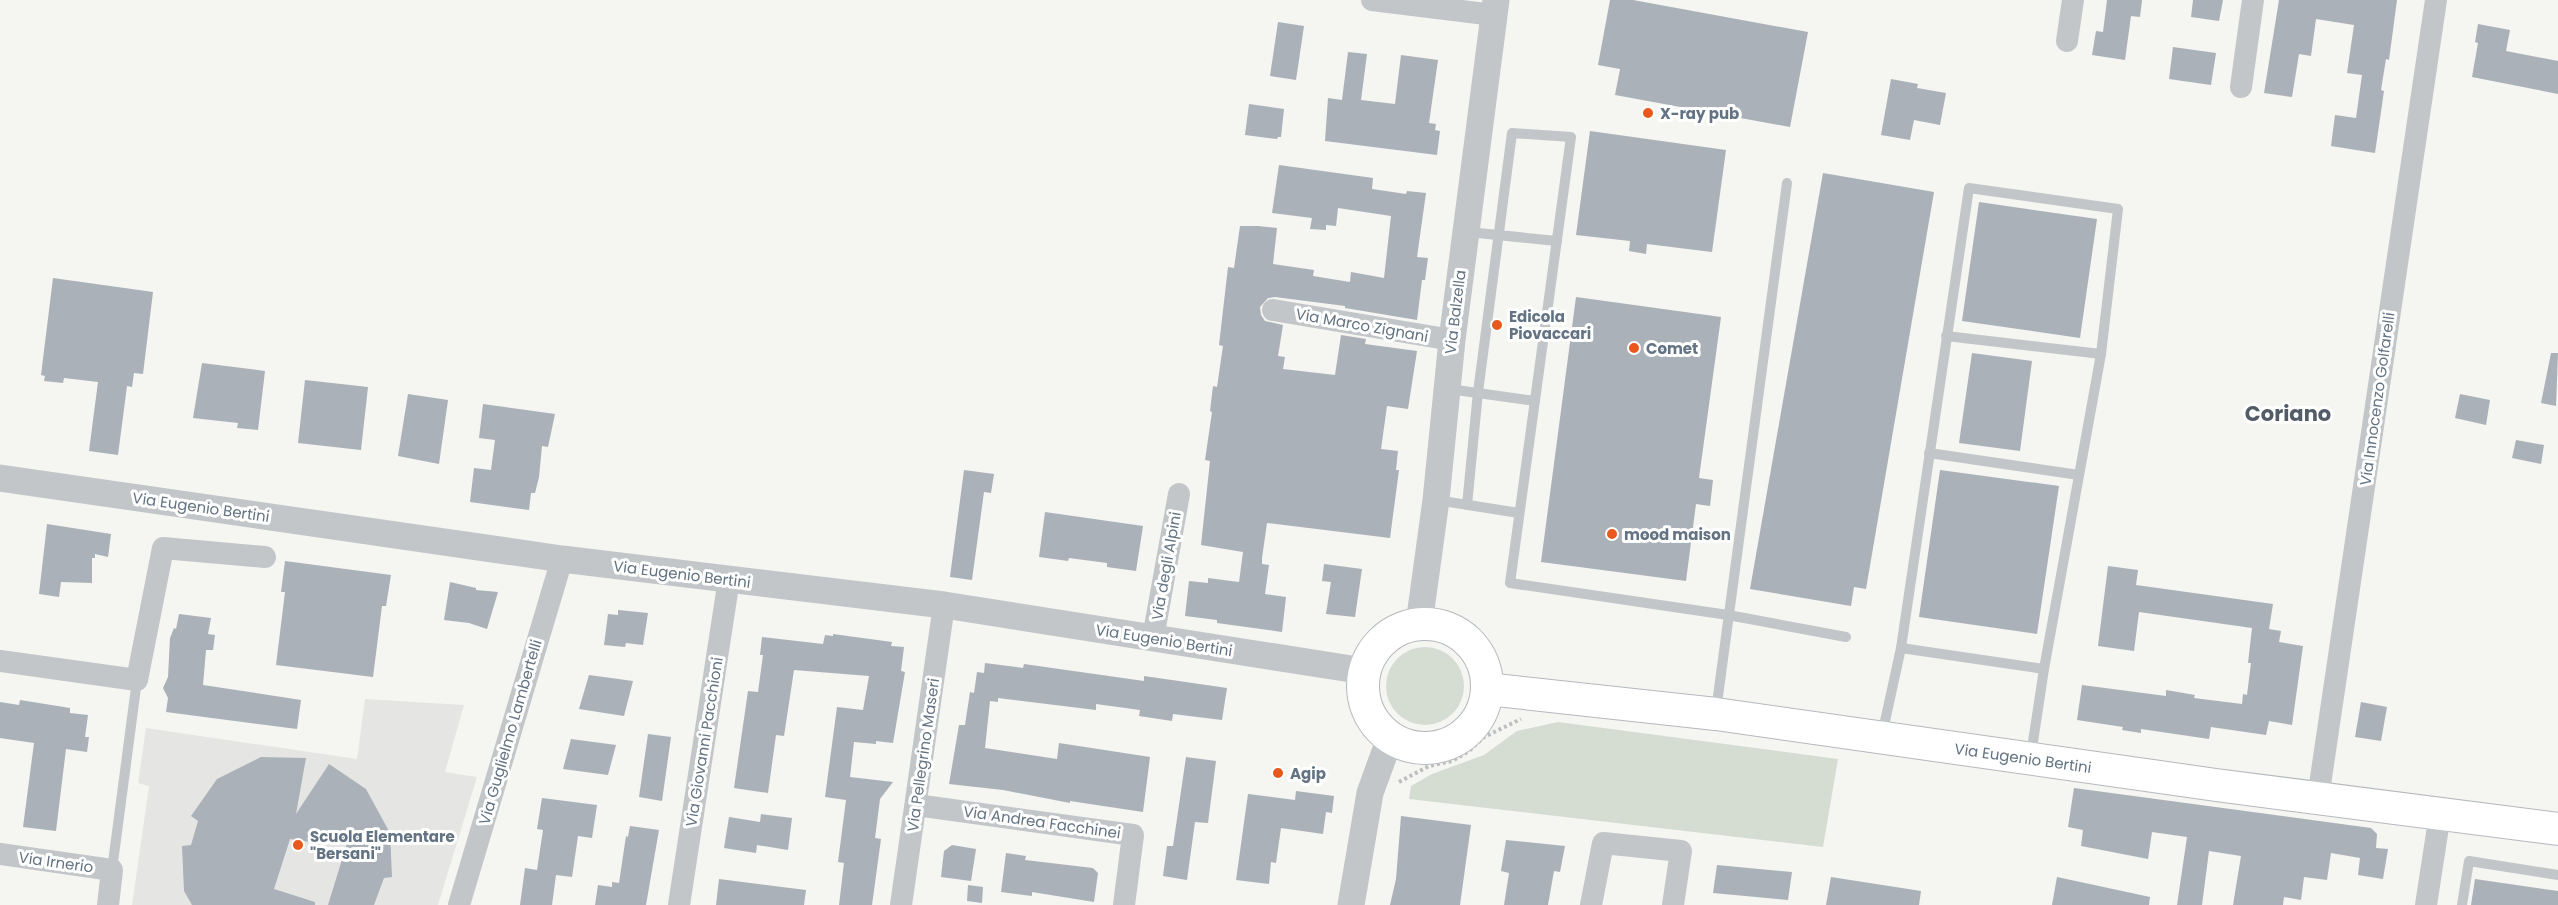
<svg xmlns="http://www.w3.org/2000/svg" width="2558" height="905" viewBox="0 0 2558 905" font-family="Poppins,sans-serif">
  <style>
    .built { fill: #e5e6e4 }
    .green { fill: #d5dcd2 }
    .building { fill: #aab1b8 }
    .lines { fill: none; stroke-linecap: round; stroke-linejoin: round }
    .secondary-casing { stroke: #b4b9be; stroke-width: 34 }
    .path { stroke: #bcbec0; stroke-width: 4; stroke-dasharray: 3 3; stroke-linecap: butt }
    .service { stroke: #c2c6c9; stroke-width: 10 }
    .minor { stroke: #c2c6c9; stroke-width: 22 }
    .tertiary { stroke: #c2c6c9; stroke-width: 27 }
    .secondary { stroke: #fff; stroke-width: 32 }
    .poi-dot { fill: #e9591d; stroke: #fff; stroke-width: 2 }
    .labels { text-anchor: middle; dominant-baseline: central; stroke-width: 6; stroke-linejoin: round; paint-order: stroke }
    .poi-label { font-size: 15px; font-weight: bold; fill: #637383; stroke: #fff; text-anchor: start }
    .street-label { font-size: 15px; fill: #637383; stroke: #fff }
    .district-label { font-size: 21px; font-weight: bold; fill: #515c68; stroke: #fff }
  </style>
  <rect width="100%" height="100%" fill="#f5f5f1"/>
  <polygon class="built" points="365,699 464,705 445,772 477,777 438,905 132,905 149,786 138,783 146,728 357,759"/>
  <g class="green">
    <circle cx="1425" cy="686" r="39"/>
    <polygon points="1558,722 1838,759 1823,847 1409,799 1411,786 1432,774 1484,755 1517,731"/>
  </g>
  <g class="building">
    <polygon points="1610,0 1633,0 1808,32 1790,127 1615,95 1620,69 1598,65"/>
    <polygon points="2107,0 2142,0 2140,17 2131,16 2125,60 2092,55 2096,31 2103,32"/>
    <polygon points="2193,0 2223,0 2219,21 2191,17"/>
    <polygon points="2279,0 2397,0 2389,60 2386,59 2381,90 2384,91 2375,153 2331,146 2335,115 2356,118 2362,75 2347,73 2354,25 2316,19 2311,56 2299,54 2292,97 2264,93"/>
    <polygon points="1278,22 1304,26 1296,80 1270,76"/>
    <polygon points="2478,24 2510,30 2506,51 2558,61 2558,94 2472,77 2478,43 2475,42"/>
    <polygon points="2173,47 2216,53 2211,85 2169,79"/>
    <polygon points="1348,52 1367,54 1361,100 1395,104 1401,55 1438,60 1429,123 1436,124 1435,130 1440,131 1437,155 1325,141 1328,98 1342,100"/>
    <polygon points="1891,79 1918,84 1917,88 1946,93 1940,125 1914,120 1910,140 1881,135"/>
    <polygon points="1249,104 1284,109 1281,137 1278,137 1277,139 1245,135"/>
    <polygon points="1590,131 1726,150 1712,252 1647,244 1646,254 1629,251 1630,241 1576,235"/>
    <polygon points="1279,165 1373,178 1372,189 1406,194 1407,191 1426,193 1417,257 1428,258 1425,280 1422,280 1417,320 1345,308 1345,306 1275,297 1268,298 1260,307 1261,315 1265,321 1283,325 1278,356 1285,357 1283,369 1335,375 1341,335 1366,339 1365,344 1417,351 1408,409 1387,406 1381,449 1398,451 1396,470 1399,470 1390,538 1267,523 1262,558 1262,564 1269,565 1265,594 1286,597 1282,632 1217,623 1217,620 1185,616 1189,581 1208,583 1208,578 1239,582 1243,552 1201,545 1210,461 1205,460 1212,412 1210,411 1213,386 1217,387 1223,346 1219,345 1228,267 1234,268 1240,226 1258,226 1277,228 1273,264 1314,270 1313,276 1350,282 1351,272 1384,278 1391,216 1338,208 1336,226 1326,225 1326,230 1310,229 1312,218 1272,213"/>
    <polygon points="1823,173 1934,192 1866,589 1854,587 1851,606 1750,589"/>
    <polygon points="1979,202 2097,219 2080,338 1962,321"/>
    <polygon points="53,278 153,292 143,374 134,373 132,387 127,386 118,455 89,451 98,382 64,378 63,383 44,381 45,376 41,375"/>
    <polygon points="1576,297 1721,317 1699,478 1713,480 1710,506 1696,504 1686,581 1541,562"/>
    <polygon points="1972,353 2032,361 2020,451 1959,443"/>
    <polygon points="2551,353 2558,353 2556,406 2541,403"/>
    <polygon points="202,363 265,371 258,430 237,428 238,423 193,418"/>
    <polygon points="305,380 368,387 361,450 298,443"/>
    <polygon points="408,394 448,400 439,464 398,456"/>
    <polygon points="2460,394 2490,400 2486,425 2455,418"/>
    <polygon points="483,404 555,414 548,447 542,446 539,477 535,493 531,493 529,510 470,502 474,468 491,470 495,440 479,438"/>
    <polygon points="2516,440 2544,445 2541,464 2512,458"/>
    <polygon points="964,470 994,474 991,493 984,492 972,580 950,577"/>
    <polygon points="1940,470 2059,486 2037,634 1919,617"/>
    <polygon points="1045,512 1143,526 1136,571 1107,567 1107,563 1069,558 1068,561 1039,557"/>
    <polygon points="47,524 111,534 108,557 95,554 95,558 92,558 92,583 61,582 59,597 39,594"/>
    <polygon points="285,561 391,575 386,606 382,606 373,677 276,665 285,592 281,592"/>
    <polygon points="1324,564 1362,569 1355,617 1326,614 1331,582 1322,581"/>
    <polygon points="2108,566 2138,570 2136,585 2273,604 2269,629 2281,631 2279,642 2303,646 2292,725 2269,721 2266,735 2211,727 2209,739 2141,729 2141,733 2122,730 2123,727 2077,720 2082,685 2166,696 2166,690 2195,695 2194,698 2242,704 2243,694 2247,695 2251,663 2248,663 2252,628 2139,612 2134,651 2098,646"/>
    <polygon points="450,582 476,588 476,590 498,592 487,629 469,623 444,620"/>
    <polygon points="618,610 648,613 643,645 626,643 625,647 604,645 608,614 618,615"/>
    <polygon points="179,614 211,618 208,634 215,635 213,650 206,650 203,685 301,700 297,729 166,712 168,698 163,688 168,677 170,638 174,628 176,629"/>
    <polygon points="833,634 892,642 891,646 904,647 901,671 905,672 893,743 876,741 876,744 854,742 850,777 893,782 880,799 875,838 881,839 872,905 839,905 844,863 838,862 846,800 825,797 837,707 863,710 869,676 794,670 784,736 776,735 768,793 734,788 748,691 758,692 763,655 760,655 762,637 823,644 825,635 833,636"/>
    <polygon points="985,663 1023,668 1024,664 1144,681 1144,676 1227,688 1222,720 1173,714 1172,721 1139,716 1140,710 1096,704 1096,710 998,698 998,702 990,701 985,748 1057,759 1059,743 1150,757 1143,812 1070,801 1070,803 1003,790 949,784 959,725 965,725 970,692 974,693 977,672 984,673"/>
    <polygon points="589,675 633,681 624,716 579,709"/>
    <polygon points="20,700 70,708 70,713 88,715 85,737 89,737 87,752 66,749 56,831 23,827 34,743 0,738 0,702 19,705"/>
    <polygon points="2361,702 2387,707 2381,741 2355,737"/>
    <polygon points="648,734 671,737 662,801 639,797"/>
    <polygon points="571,739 616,745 608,775 563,769"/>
    <polygon points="261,757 306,758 296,814 329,764 366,789 390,833 392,877 384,878 374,905 328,905 348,840 312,830 310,842 290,839 274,889 315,902 315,905 192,905 184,891 182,846 191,845 198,821 191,816 217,779"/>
    <polygon points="1186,757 1216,761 1208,823 1195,822 1187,880 1163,876 1167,846 1173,846"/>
    <polygon points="2074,788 2371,828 2377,834 2376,848 2388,849 2383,879 2358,875 2360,858 2331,853 2327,880 2304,877 2301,900 2284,897 2283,905 2233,905 2241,856 2209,851 2202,905 2177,905 2187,837 2152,832 2148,859 2081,846 2083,830 2068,827"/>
    <polygon points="1296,791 1334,796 1332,813 1326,812 1323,834 1281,828 1276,863 1271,862 1269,884 1236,880 1248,794 1295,800"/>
    <polygon points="542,798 597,805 592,838 578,836 572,877 556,875 552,905 520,905 525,868 537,870 543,830 537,829"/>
    <polygon points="761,814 792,818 788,850 757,845 756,853 724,848 729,817 760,822"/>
    <polygon points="1401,816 1471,825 1460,905 1390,905 1396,879"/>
    <polygon points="630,826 659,830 646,905 595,905 598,885 612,887 612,882 619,883 626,836 628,837"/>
    <polygon points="1506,840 1565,846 1560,872 1554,871 1548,905 1504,905 1509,873 1501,871"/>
    <polygon points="952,845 976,849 971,881 941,877 944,851"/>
    <polygon points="1006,853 1026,856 1025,860 1093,868 1098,873 1094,902 1032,892 1032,896 1001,892"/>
    <polygon points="1717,865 1792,872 1788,900 1713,893"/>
    <polygon points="1831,877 1921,891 1919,905 1826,905"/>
    <polygon points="2057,877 2150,897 2149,905 2052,905"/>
    <polygon points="719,879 806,890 804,905 716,905"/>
    <polygon points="2475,879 2558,891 2558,905 2471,905"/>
    <polygon points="968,885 983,887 982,903 967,901"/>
  </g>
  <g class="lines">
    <g class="secondary-casing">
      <g id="secondary">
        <circle cx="1425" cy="686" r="62"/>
        <polyline points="1487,689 1716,714 2216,785 2558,829"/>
      </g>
    </g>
    <polyline class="path" points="1399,782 1429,766 1452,761 1469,751 1484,737 1521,719"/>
    <g class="service">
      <polyline points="1468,232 1557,241"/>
      <polyline points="1946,336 2101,354"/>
      <polyline points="1449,389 1535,401"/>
      <polyline points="1929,453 2079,475"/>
      <polyline points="1436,500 1519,513"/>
      <polyline points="1467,505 1478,392 1512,133 1571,137 1510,583 1728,615 1846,637"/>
      <polyline points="1901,648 1969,188 2118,209 2101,354 2044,669"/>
      <polyline points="1716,711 1787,183"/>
      <polyline points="1882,735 1901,648 2044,669 2031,755"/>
      <polyline points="112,870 137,680"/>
      <polyline points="2462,905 2469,861 2558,875"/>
    </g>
    <g class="minor">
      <polyline points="1372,0 1494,15"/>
      <polyline points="2067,41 2073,0"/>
      <polyline points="2241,87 2253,0"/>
      <polyline points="1273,310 1452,340"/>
      <polyline points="1153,638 1179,494"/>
      <polyline points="0,661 137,680 163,548 265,557"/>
      <polyline points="2318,798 2436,0"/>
      <polyline points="916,805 1133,835 1124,905"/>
      <polyline points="0,854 112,870 108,905"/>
      <polyline points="459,905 562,559"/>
      <polyline points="679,905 729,579"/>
      <polyline points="901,905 944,605"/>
      <polyline points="1591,905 1603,843 1681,851 1673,905"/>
      <polyline points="2426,905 2440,814"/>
    </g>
    <g class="tertiary">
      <polyline points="0,478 562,559 944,605 1364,671"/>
      <polyline points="1419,624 1436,500 1452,340 1496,0"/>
      <polyline points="1351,905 1370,793 1390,738"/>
    </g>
    <use href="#secondary" class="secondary"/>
  </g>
  <g class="poi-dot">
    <circle cx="1648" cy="113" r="6"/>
    <circle cx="1497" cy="325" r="6"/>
    <circle cx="1634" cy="348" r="6"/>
    <circle cx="1612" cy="534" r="6"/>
    <circle cx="1278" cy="773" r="6"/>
    <circle cx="298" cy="845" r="6"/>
  </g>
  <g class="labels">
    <g class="poi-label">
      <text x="1660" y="113">X-ray pub</text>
      <text x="1509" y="316">Edicola<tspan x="1509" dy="17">Piovaccari</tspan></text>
      <text x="1646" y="348">Comet</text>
      <text x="1624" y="534">mood maison</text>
      <text x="1290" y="773">Agip</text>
      <text x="310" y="836">Scuola Elementare<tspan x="310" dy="17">"Bersani"</tspan></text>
    </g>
    <g class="street-label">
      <text transform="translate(1455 312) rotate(-83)">Via Balzella</text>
      <text transform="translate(1362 325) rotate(10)">Via Marco Zignani</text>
      <text transform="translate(2377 399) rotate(-82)">Via Innocenzo Golfarelli</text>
      <text transform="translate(201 507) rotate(8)">Via Eugenio Bertini</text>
      <text transform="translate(1166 566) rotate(-80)">Via degli Alpini</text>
      <text transform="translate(682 574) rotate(7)">Via Eugenio Bertini</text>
      <text transform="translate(1164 640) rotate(9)">Via Eugenio Bertini</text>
      <text transform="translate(510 732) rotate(-74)">Via Guglielmo Lambertelli</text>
      <text transform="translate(704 742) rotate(-81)">Via Giovanni Pacchioni</text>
      <text transform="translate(923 755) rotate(-82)">Via Pellegrino Maseri</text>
      <text transform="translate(2023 758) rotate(8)">Via Eugenio Bertini</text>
      <text transform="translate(1042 822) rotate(8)">Via Andrea Facchinei</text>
      <text transform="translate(56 862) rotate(8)">Via Irnerio</text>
    </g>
    <g class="district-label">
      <text x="2288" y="413">Coriano</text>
    </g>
  </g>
</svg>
